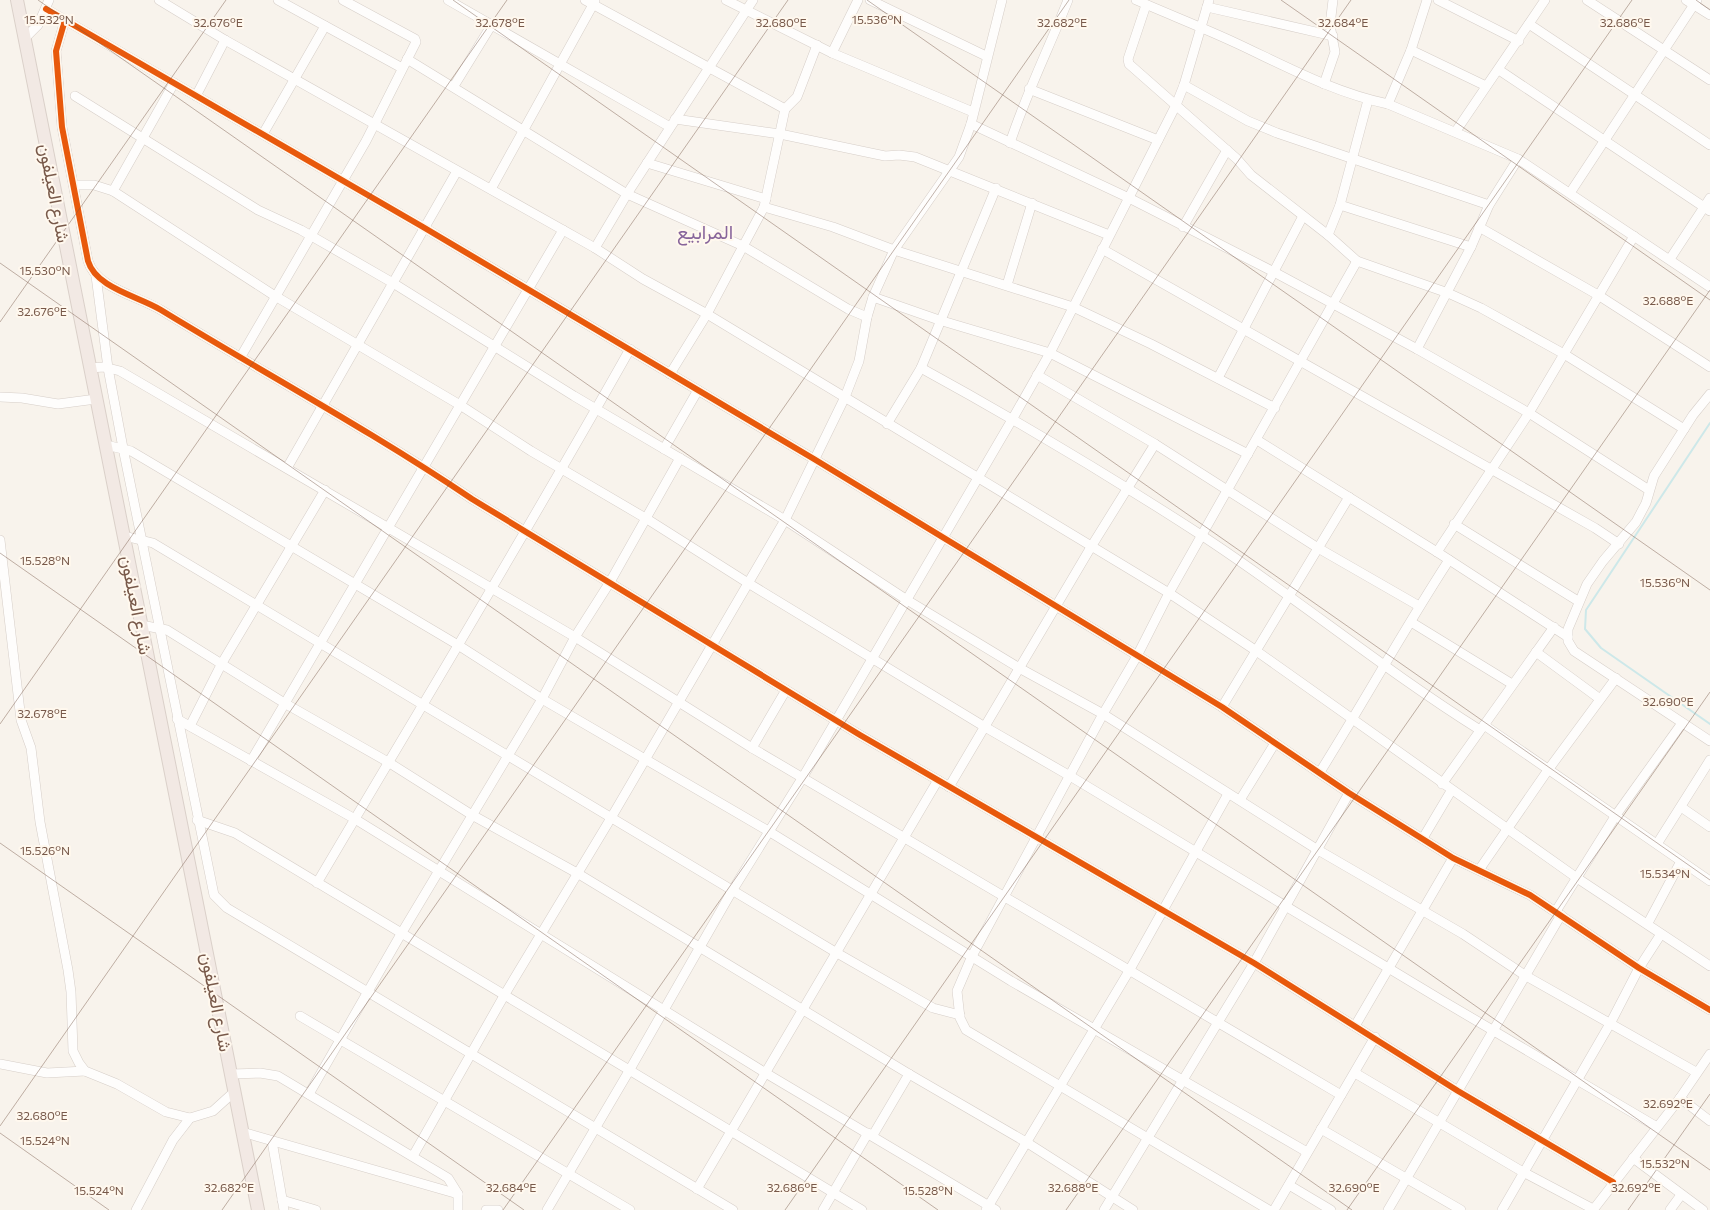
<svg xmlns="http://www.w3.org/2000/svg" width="1710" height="1210" viewBox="0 0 1710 1210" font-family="Commissioner,Vazirmatn,sans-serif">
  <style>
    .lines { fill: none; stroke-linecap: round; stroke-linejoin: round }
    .stream { stroke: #cde8e9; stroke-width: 2 }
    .minor-casing { stroke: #d6cec8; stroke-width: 10 }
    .highway-casing { stroke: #dad0c9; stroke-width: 14 }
    .minor { stroke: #fefdfc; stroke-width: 9 }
    .highway { stroke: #f2e9e4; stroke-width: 12 }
    .cycleway-casing { stroke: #fff8ee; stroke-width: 9 }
    .cycleway { stroke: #e8590c; stroke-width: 6 }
    .ticks { fill: none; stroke: #78594a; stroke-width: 1; stroke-opacity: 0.45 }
    .labels { text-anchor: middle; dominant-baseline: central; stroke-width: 4; stroke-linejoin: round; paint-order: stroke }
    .street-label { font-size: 18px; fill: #78594a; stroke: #fff8ee }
    .neighbourhood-label { font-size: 19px; fill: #87659b; stroke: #fff8ee }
    .ticks-label { font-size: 12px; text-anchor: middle; fill: #78594a; stroke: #fff8ee; stroke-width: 4; stroke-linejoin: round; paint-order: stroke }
  </style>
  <rect width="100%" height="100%" fill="#f8f3ec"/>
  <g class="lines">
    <polyline class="stream" points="1710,423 1592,601 1586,610 1585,629 1601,648 1710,724"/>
    <g class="minor-casing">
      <g id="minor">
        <polyline points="159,0 225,40 595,248 643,279 707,314 1169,593 1255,650 1577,878 1710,966"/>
        <polyline points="278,0 402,68"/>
        <polyline points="448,0 670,127"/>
        <polyline points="585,0 785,109"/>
        <polyline points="726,0 832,53 973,112"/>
        <polyline points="870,0 986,56"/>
        <path d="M1136 0C1170 15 1204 28 1238 44 1287 67 1335 93 1388 104L1518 159 1710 287"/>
        <polyline points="1438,0 1519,41"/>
        <polyline points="1587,0 1710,80"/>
        <polyline points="1686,0 1710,15"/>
        <polyline points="1146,5 1128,59 1129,64 1237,159 1251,175 1328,235 1357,261 1448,293 1481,308 1564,354 1684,429"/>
        <polyline points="1207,7 1333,36"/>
        <polyline points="46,9 423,227 814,459 1222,707 1349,793 1453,858 1530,895 1639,968 1710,1010"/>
        <path d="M65 20 56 51 62 127 88 261C96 288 138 296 161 310 264 373 371 431 472 499L860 735 1254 963 1458 1091 1613 1182"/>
        <polyline points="1529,24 1710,145"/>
        <polyline points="24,39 38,25 49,0"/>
        <polyline points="1411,50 1486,86"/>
        <polyline points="832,53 858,0"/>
        <polyline points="407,59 627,194 743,246 848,309 867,317"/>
        <polyline points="1499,70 1710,211"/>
        <polyline points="1324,84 1335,52 1330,25 1333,0"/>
        <polyline points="1184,85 1248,121 1277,133 1489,205"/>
        <polyline points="454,86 491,26"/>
        <polyline points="1029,89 1158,140"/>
        <polyline points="75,96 258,210 301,230 393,283 574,396 785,520 907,600 1021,669 1103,714 1318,850 1463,934 1526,976 1696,1072"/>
        <polyline points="196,96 225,40"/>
        <polyline points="1388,104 1411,50 1427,0"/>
        <polyline points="675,119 780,134 885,156 899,155 915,157 1109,235"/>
        <polyline points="971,124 1129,198 1274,272 1417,349 1529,413 1649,490"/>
        <polyline points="1456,131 1545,0"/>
        <polyline points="263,134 325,26"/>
        <path d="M1010 143C1026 94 1049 48 1068 0"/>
        <polyline points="647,163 766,199"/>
        <polyline points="74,185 94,185 113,191 275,296 460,405 531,451 647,519 748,583 985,727 1070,776 1443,1001 1657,1127"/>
        <polyline points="491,189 595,1"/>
        <polyline points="113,191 174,83"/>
        <polyline points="1570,193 1697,0"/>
        <polyline points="1340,205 1471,247"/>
        <polyline points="764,207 833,227 894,250 1073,307 1151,344 1275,408"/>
        <polyline points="1183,227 1227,150"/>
        <polyline points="1479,227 1598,295 1710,367"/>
        <polyline points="1328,235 1340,205 1368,100"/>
        <polyline points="595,248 627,194 753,0"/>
        <polyline points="1102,249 1595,528 1619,544"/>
        <polyline points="1670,259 1710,198"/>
        <polyline points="96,276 108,368 123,448 214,895 227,908 733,1210"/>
        <polyline points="1007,285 1032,203"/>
        <polyline points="873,297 939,320 1050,353 1248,454"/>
        <polyline points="1417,349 1471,247 1489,205 1518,159"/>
        <polyline points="240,358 366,141 416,42 415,39 343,0"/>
        <polyline points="90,368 104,367 120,371 575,637 752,748 1341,1095"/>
        <path d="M921 368C1016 420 1110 476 1201 535 1296 597 1384 670 1480 730"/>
        <polyline points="670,374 707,314 764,207 785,109 797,97 817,45"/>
        <polyline points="1037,375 1155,444 1318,548 1419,606"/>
        <polyline points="1218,378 1303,216"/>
        <polyline points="1710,394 1693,415 1654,476 1646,503 1636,522 1603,561 1587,584 1568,629 1568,641 1574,651 1710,741"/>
        <polyline points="0,397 22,398 58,404 96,399"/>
        <polyline points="887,424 921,368 996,188"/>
        <polyline points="1257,440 1437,552 1568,637"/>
        <polyline points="106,445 131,451 458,645 542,699 770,832 1011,981 1307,1152"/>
        <polyline points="664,449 698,390"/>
        <polyline points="287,468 457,171"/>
        <polyline points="1454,524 1578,601"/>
        <polyline points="124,536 153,543 837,953 933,1008 960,1015"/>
        <polyline points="0,540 21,720 31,748 40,822 68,970 71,992 73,1051 79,1063 85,1071 117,1084 166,1112 190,1118 213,1111 234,1092"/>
        <polyline points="1437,552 1529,413 1634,236"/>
        <polyline points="1411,622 1512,684"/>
        <polyline points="141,625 167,630 286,704 388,762 472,815 577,873 909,1074 1026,1142 1133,1210"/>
        <polyline points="1536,652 1600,699"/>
        <polyline points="1222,707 1349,497"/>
        <polyline points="177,719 355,819 764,1072 996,1210"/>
        <polyline points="1484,725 1710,881"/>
        <polyline points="190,726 222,663 325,490"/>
        <polyline points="752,748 786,690"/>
        <polyline points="251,761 563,230"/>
        <path d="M1320 772C1364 702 1404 629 1449 560"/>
        <polyline points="1442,784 1554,627"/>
        <polyline points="949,787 1091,547 1155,444"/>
        <polyline points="1240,800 1275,743"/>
        <polyline points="1681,807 1710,827"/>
        <polyline points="197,820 235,833 862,1210"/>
        <polyline points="1423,838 1451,791"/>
        <polyline points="1657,844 1710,760"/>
        <polyline points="1479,870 1548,770 1616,678"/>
        <path d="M317 883C422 705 529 529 630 349"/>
        <polyline points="1556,911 1616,815 1682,723"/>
        <polyline points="1648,923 1681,861"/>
        <polyline points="300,1016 630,1210"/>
        <polyline points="1355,1026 1453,858"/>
        <polyline points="0,1064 47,1073 85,1071"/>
        <polyline points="1355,1073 1523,1172 1593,1209"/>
        <polyline points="231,1074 260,1073 278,1076 448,1178 458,1194 458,1210"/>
        <polyline points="309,1094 401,934 542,699 575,637 610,582 680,458"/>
        <polyline points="1680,1098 1710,1121"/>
        <polyline points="1321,1129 1461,1210"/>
        <polyline points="242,1132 458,1194"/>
        <polyline points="873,1135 909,1074"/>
        <polyline points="272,1141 284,1210"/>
        <polyline points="413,1156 505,994 611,818 785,520 845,397 859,361 867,317 873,297 894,250 959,157 971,124 1002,0"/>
        <polyline points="1633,1158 1703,1210"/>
        <polyline points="1289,1185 1331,1210"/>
        <polyline points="697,1189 938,780"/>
        <polyline points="282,1200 316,1210"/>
        <polyline points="136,1210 173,1140 190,1118"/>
        <polyline points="486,1210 498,1210"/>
        <polyline points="547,1210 629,1071 732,891 803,777 1013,418 1050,353 1176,105 1184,85 1209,0"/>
        <polyline points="823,1210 868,1133"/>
        <polyline points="986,1210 1129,971 1228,794"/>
        <polyline points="1104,1210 1254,963 1349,793"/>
        <polyline points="1269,1210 966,1030 960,1018 957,991 972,956 1103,714 1137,656 1169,593 1357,261"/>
        <polyline points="1274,1210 1375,1037"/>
        <polyline points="1388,1210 1561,915"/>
        <polyline points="1502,1210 1611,1022 1639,968 1661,934"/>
        <polyline points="1593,1210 1680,1098 1710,1054"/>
        <polyline points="1670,1210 1681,1195"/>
      </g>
    </g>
    <g class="highway-casing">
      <polyline id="highway" points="17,0 258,1210"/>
    </g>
    <use href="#minor" class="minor"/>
    <use href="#highway" class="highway"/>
    <g class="cycleway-casing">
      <g id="cycleway">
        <polyline points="46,9 423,227 814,459 1222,707 1349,793 1453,858 1530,895 1639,968 1710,1010"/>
        <path d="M65 20 56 51 62 127 88 261C96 288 138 296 161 310 264 373 371 431 472 499L860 735 1254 963 1458 1091 1613 1182"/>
      </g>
    </g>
    <use href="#cycleway" class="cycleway"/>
  </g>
  <path class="ticks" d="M38 0 1710 1170M453 0 1710 880M867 0 1710 590M1281 0 1710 300M1696 0 1710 10M0 263 1352 1210M0 322 226 0M0 553 938 1210M0 724 507 0M0 843 524 1210M0 1126 788 0M0 1133 109 1210M222 1210 1069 0M503 1210 1351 0M785 1210 1632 0M1066 1210 1710 290M1347 1210 1710 692M1628 1210 1710 1094"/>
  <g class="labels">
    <g class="street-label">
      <text transform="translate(55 193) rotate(79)">شارع العيلفون</text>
      <text transform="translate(137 605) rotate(79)">شارع العيلفون</text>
      <text transform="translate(217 1002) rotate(79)">شارع العيلفون</text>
    </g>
    <g class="neighbourhood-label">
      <text x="705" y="231">المرابيع</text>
    </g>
  </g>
  <g class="ticks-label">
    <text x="49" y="24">15.532°N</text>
    <text x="877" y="24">15.536°N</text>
    <text x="218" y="27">32.676°E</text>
    <text x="500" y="27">32.678°E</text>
    <text x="781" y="27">32.680°E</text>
    <text x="1062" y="27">32.682°E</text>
    <text x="1343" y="27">32.684°E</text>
    <text x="1625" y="27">32.686°E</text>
    <text x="45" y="275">15.530°N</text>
    <text x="1668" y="305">32.688°E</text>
    <text x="42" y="316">32.676°E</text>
    <text x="45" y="565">15.528°N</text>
    <text x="1665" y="587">15.536°N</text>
    <text x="1668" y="706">32.690°E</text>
    <text x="42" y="718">32.678°E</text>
    <text x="45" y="855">15.526°N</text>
    <text x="1665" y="878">15.534°N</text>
    <text x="1668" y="1108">32.692°E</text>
    <text x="42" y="1120">32.680°E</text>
    <text x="45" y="1145">15.524°N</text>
    <text x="1665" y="1168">15.532°N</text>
    <text x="229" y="1192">32.682°E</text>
    <text x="511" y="1192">32.684°E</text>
    <text x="792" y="1192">32.686°E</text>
    <text x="1073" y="1192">32.688°E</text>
    <text x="1354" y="1192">32.690°E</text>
    <text x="1636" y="1192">32.692°E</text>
    <text x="99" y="1195">15.524°N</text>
    <text x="928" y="1195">15.528°N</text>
  </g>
</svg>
